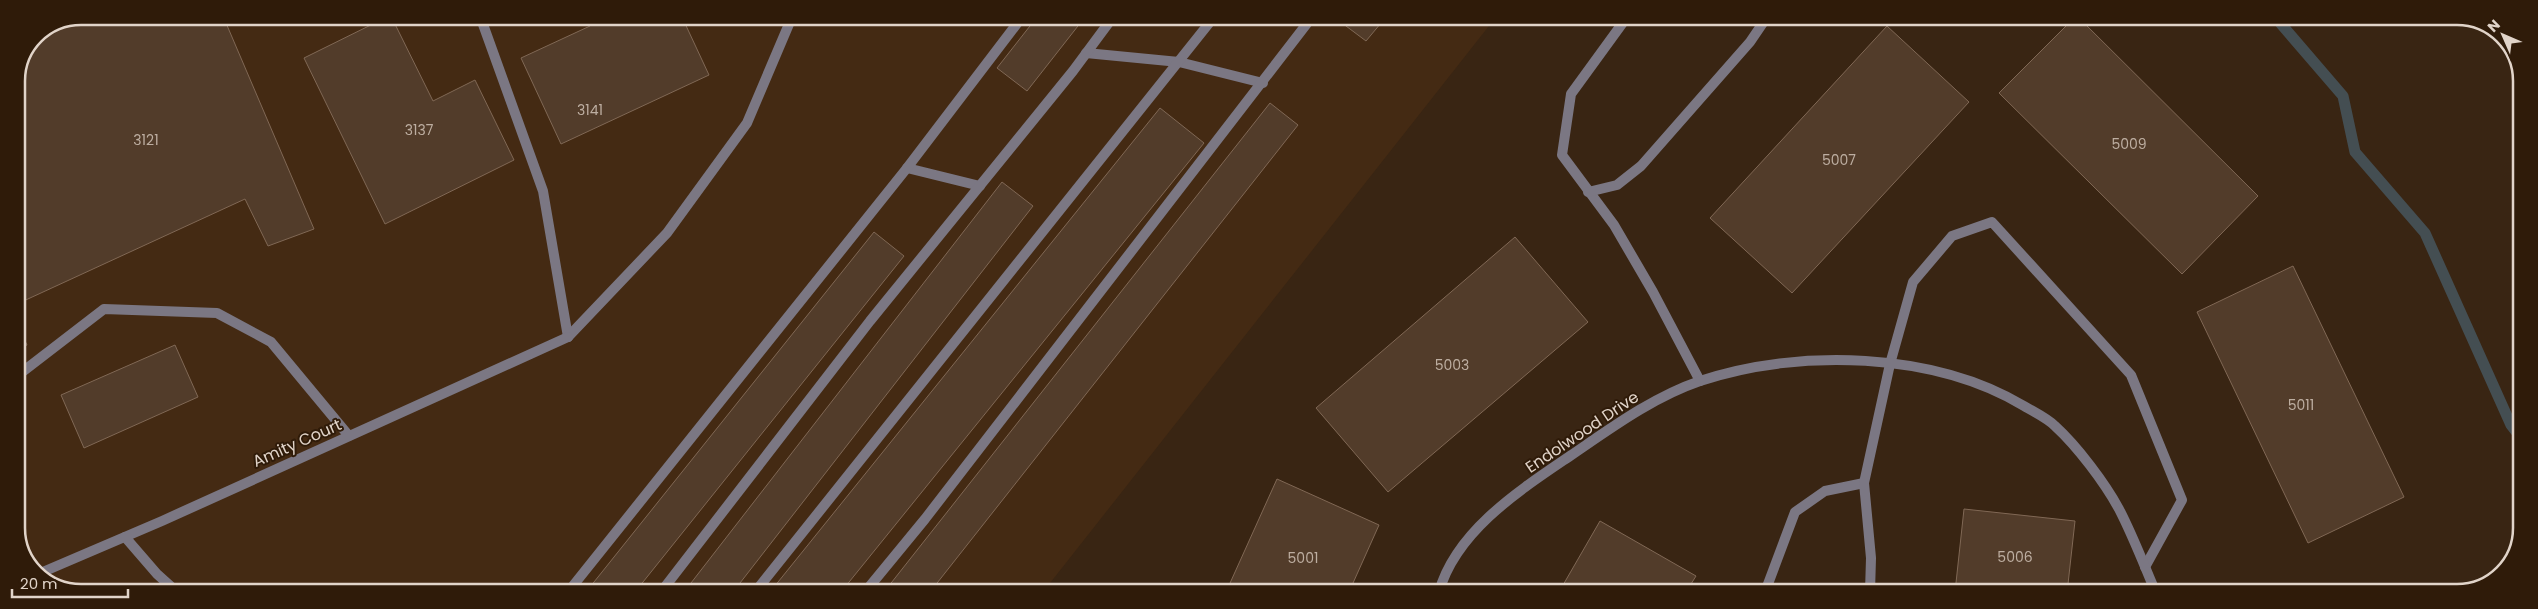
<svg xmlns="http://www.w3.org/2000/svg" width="2538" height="609" viewBox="0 0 2538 609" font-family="Poppins,sans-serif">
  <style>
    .built { fill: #442a13 }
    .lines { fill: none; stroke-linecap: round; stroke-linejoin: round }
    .stream { stroke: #444e52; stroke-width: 11 }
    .building { fill: #523c2a; stroke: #806855 }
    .lane { stroke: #7b7783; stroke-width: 10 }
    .street { stroke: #7b7783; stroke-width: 10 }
    .labels { text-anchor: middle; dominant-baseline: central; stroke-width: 4; stroke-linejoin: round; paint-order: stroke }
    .number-label { font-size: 14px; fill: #bdaea1 }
    .street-label { font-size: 16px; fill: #e1d4c9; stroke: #2f1b09 }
    .rim { fill: none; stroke: #e1d4c9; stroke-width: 2.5 }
  </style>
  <rect width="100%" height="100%" fill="#392513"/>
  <polygon class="built" points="81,16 1496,17 1043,592 68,591 32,571 17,536 16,81"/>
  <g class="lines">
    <polyline class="stream" points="2275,17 2343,96 2355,152 2425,233 2511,425 2521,438"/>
  </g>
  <g class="building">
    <polygon points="81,16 223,16 314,229 268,246 245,199 17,304 16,81 35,35"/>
    <polygon points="389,16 391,16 433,101 475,80 514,160 385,224 304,58"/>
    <polygon points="586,17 682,17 709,75 561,144 521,58 590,26"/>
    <polygon points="1037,17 1085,17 1027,91 997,68"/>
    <polygon points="1334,17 1386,17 1366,41"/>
    <polygon points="2075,17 2078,17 2258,196 2182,274 1999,93"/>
    <polygon points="1887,26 1969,102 1792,293 1710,218"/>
    <polygon points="1270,103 1298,125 930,592 884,592"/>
    <polygon points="1160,108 1204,143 841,592 770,592"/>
    <polygon points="1002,182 1033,206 733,592 684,592"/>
    <polygon points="874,232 904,256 635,592 586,592"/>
    <polygon points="1515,237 1588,322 1388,492 1316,408"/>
    <polygon points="2293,266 2404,497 2308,543 2197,312"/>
    <polygon points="17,324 27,345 17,350"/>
    <polygon points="175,345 198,397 84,448 61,395"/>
    <polygon points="1277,479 1379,525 1349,592 1226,592"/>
    <polygon points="1964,509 2075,521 2067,593 1955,592"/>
    <polygon points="1600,521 1696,576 1686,592 1559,592"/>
  </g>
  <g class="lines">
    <g class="lane">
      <polyline points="480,16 543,191 568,337"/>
      <polyline points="1627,17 1571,94 1562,155 1614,225 1653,292 1700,381"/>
      <polyline points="1086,53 1179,62 1263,83"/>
      <polyline points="907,168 980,186"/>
      <polyline points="1588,192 1617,185 1641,166 1750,42 1767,17"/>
      <polyline points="568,337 667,233 747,123 792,17"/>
      <polyline points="17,376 104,309 217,313 271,342 349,436"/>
      <polyline points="125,537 157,574 177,592"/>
      <polyline points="568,592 907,168 1022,17"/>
      <polyline points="661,592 870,321 1073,71 1113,17"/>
      <polyline points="755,592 1214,17"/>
      <polyline points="865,592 925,519 1312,17"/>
      <polyline points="1765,592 1795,512 1825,491 1864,483"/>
      <polyline points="1870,592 1871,558 1864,483 1890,364 1913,282 1952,236 1992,222 2131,375 2182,500 2145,567"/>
    </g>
    <g class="street">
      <polyline points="38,574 162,521 568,337"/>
      <path d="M1439 592C1456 531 1520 490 1570 456 1611 428 1653 397 1700 381 1799 348 1934 352 2024 406 2034 412 2047 418 2055 426 2077 446 2105 483 2119 509 2133 536 2144 565 2156 593"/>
    </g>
  </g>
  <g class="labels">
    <g class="number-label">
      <text x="590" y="110">3141</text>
      <text x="419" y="130">3137</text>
      <text x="146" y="140">3121</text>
      <text x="2129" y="144">5009</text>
      <text x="1839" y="160">5007</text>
      <text x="1452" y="365">5003</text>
      <text x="2301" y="405">5011</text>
      <text x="2015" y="557">5006</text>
      <text x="1303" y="558">5001</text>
    </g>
    <g class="street-label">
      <text transform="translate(1582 432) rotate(-34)">Endolwood Drive</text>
      <text transform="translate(297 443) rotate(-24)">Amity Court</text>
    </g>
  </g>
  <path d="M0 0H2538V609H0ZM81 25H2457A56 56 0 0 1 2513 81V528A56 56 0 0 1 2457 584H81A56 56 0 0 1 25 528V81A56 56 0 0 1 81 25Z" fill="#2f1b09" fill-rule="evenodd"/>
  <path class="rim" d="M81 25H2457A56 56 0 0 1 2513 81V528A56 56 0 0 1 2457 584H81A56 56 0 0 1 25 528V81A56 56 0 0 1 81 25Z"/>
  <g transform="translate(2503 35) rotate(315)" stroke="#2f1b09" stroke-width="4" paint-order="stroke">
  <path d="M0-4L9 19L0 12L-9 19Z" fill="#e1d4c9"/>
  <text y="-8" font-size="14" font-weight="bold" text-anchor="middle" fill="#e1d4c9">N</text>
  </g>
  <path d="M12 589v8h116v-8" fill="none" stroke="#e1d4c9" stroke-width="2.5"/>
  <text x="20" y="589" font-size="15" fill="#e1d4c9" stroke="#2f1b09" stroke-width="4" paint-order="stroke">20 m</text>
</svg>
